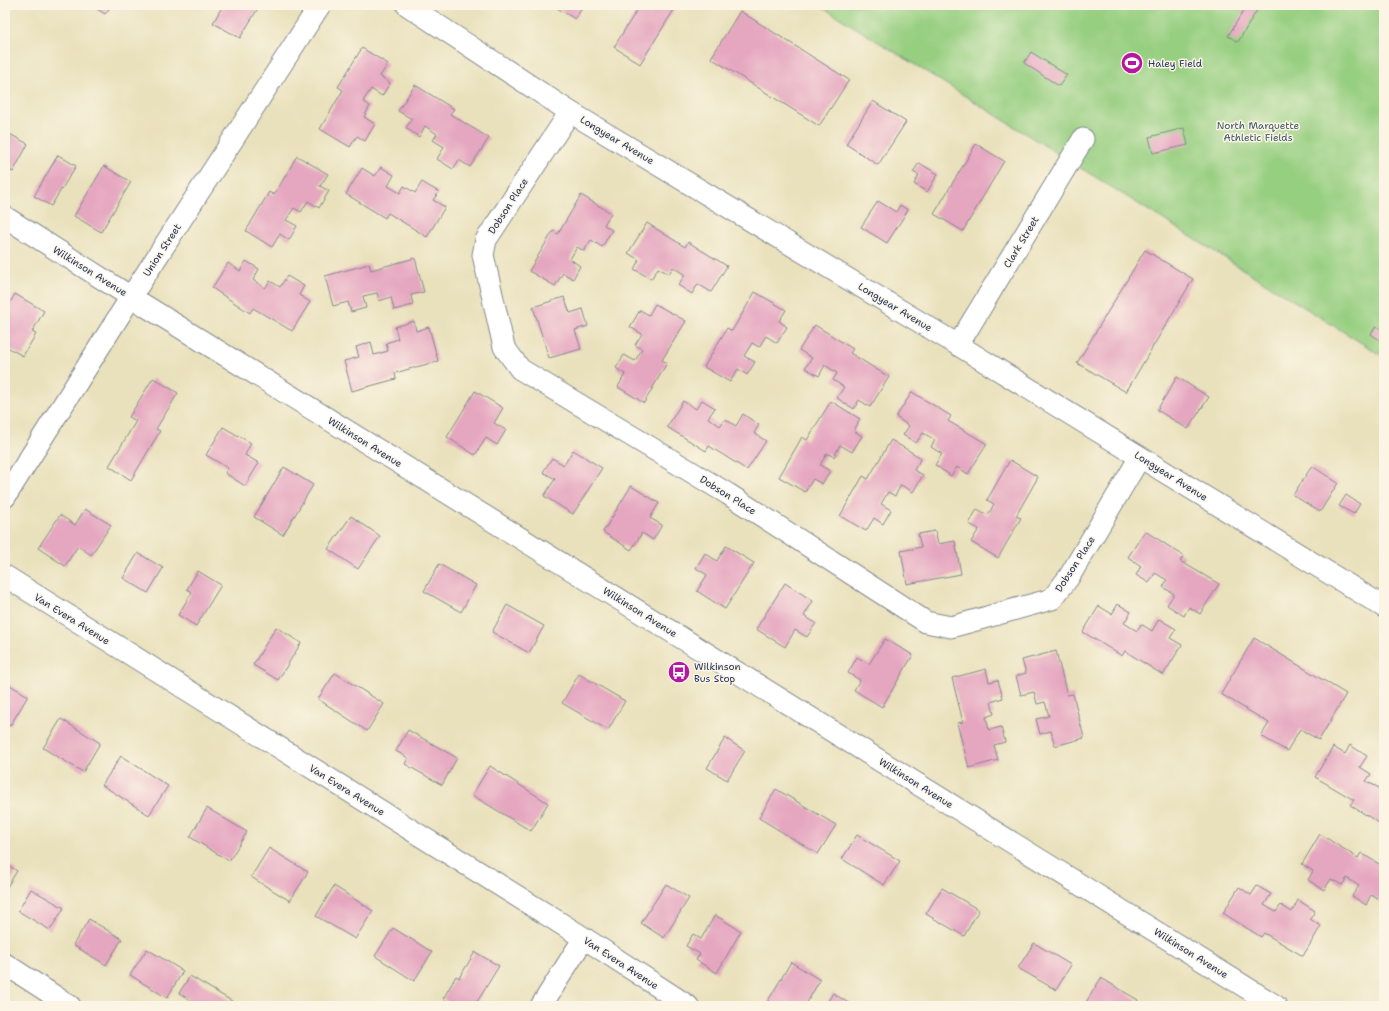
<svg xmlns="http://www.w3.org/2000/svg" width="1389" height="1011" viewBox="0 0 1389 1011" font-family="'Shantell Sans',sans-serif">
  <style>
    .green { fill: #97cf81; stroke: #597f70 }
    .building { fill: #e5a6c0 }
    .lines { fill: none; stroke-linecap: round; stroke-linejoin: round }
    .street-casing { stroke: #82888d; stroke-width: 23 }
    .street { stroke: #fff; stroke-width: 21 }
    .labels { text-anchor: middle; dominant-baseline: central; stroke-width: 3; stroke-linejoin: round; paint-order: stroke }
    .poi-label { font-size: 10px; fill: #1b2f5e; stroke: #fcf5e5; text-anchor: start }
    .park-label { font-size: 10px; fill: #3a5767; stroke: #fcf5e5 }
    .street-label { font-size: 10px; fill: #1b2f5e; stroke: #fcf5e5 }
  </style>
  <rect width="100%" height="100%" fill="#fcf5e5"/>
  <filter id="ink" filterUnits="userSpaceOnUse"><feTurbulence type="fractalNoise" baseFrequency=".025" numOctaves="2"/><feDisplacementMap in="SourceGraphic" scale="8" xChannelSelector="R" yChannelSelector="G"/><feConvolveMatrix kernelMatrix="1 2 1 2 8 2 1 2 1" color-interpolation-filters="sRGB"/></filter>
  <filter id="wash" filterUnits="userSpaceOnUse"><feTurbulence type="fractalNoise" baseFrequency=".012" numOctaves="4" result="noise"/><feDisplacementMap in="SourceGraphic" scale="16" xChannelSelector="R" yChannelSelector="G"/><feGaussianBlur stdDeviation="0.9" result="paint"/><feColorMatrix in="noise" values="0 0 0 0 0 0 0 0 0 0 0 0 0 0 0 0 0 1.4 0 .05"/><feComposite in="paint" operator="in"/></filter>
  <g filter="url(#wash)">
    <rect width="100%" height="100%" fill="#e9e1bc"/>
    <polygon class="green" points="819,5 1384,5 1384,357"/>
    <g id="blocks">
      <g class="building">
        <polygon points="91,5 112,5 105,14"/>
        <polygon points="223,5 260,5 240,38 213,23"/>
        <polygon points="552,5 584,5 575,19"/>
        <polygon points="640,5 677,5 640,64 614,47"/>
        <polygon points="1247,5 1260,5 1238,42 1228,36"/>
        <polygon points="740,11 849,80 819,126 711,58"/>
        <polygon points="362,48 388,64 380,76 390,83 382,96 371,89 363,101 370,106 364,117 375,124 365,141 357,136 350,147 320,129 343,90 338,87"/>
        <polygon points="1031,52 1067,75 1059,86 1024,63"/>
        <polygon points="415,85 454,109 450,114 489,138 470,167 459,160 453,169 437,159 444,147 433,140 437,134 425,126 419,137 406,128 412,119 398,111"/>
        <polygon points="873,101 906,122 878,165 846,144"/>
        <polygon points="1184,128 1188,145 1153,153 1149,137"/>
        <polygon points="6,132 28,144 13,172 5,168 5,134"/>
        <polygon points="976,144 1004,161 963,231 934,214"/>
        <polygon points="58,155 76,166 51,206 34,196"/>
        <polygon points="297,156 328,174 320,186 329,191 319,208 308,201 301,212 294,208 286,220 297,226 289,240 280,234 272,247 246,231 269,192 274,195"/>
        <polygon points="919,163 938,174 927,192 914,184 919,175 913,172"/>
        <polygon points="104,166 131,182 101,232 74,216"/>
        <polygon points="381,167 394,175 388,186 400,193 404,186 415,193 422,182 439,192 433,200 445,207 427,237 388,213 385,218 346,194 362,168 375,176"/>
        <polygon points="581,195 611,213 604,225 612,230 602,247 591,240 584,251 577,247 570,259 580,266 573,279 563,273 555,286 529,271 553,231 558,234"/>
        <polygon points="878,201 896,212 900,205 908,210 887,243 861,227"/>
        <polygon points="647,223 685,247 688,242 727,266 711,292 698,284 692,294 678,285 685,275 673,267 669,274 658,268 651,279 634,269 639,260 628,253"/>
        <polygon points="1145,250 1193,279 1126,392 1077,363"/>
        <polygon points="415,258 424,292 411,295 413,305 394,310 391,297 379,301 377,293 363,296 366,308 351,312 348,302 333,306 325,276 369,264 371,270"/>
        <polygon points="246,261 259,269 253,280 265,288 270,281 280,287 287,276 304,286 299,295 310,302 292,331 253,308 250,313 212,288 228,263 240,271"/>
        <polygon points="755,292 786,310 779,321 787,327 777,343 766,336 759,347 752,343 744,356 755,362 747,375 738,369 730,382 704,367 727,328 732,331"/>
        <polygon points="15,294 44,311 32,332 36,334 23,356 5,346 5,311"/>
        <polygon points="564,297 570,313 583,309 588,326 575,330 581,349 549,358 533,307"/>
        <polygon points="655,304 686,321 662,360 667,363 644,403 618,387 625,374 616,368 624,355 635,361 642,349 635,345 642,334 630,327 640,310 649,315"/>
        <polygon points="414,321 416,331 429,327 438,361 395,373 396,379 352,391 344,361 359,357 356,347 371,342 374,355 388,351 386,343 398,339 395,327"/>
        <polygon points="815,325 853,349 850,353 889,377 870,407 859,400 854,409 837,398 844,387 833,380 837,373 825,365 819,376 805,368 812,358 799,350"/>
        <polygon points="1376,326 1384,331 1384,343 1371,334"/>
        <polygon points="1177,377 1209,397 1188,429 1157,410"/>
        <polygon points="153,378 178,393 156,429 160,431 131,480 109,466 136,421 129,417"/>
        <polygon points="475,391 503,408 494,423 506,430 497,445 486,438 475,455 447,437"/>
        <polygon points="912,392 951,416 948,421 987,444 968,474 957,467 951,476 935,465 942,454 931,447 935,440 923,433 916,443 903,435 909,426 896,417"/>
        <polygon points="702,400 715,408 708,418 720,426 725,419 736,426 743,414 759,425 754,433 766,441 747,470 709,446 706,451 667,427 683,401 696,409"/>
        <polygon points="831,401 860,419 854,431 862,436 852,452 840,445 834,457 827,453 820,465 830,471 822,484 813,479 805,492 779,477 802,437 807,440"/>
        <polygon points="223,427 251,443 245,455 259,463 245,486 225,473 228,468 206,455"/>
        <polygon points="891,440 921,458 914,470 923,475 913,492 901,485 895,496 888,492 881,504 891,510 883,524 874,518 866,531 840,516 863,476 868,479"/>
        <polygon points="573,450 602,468 573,514 544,496 555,479 543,472 552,458 564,465"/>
        <polygon points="1010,460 1038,477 1016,516 1021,518 998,558 971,542 979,529 969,524 977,509 988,515 994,504 987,500"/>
        <polygon points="1312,466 1338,483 1320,512 1293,495"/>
        <polygon points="284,467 313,485 283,535 254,517"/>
        <polygon points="631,486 659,503 650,518 662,525 653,540 642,533 631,550 603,532"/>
        <polygon points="1346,495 1360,504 1354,514 1339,506"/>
        <polygon points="85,509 111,525 91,555 78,546 65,566 38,548 60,515 75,525"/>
        <polygon points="351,516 380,536 358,569 328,549"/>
        <polygon points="935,531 938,544 955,541 961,574 907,584 901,551 921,547 918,534"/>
        <polygon points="1145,531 1184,556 1180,561 1219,584 1200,614 1189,607 1184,616 1167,605 1174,594 1163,587 1167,580 1155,573 1149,583 1136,575 1141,566 1128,557"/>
        <polygon points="726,546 754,563 725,609 697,591 707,575 696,568 705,553 717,561"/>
        <polygon points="138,553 163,568 148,593 123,578"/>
        <polygon points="439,564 476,585 461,612 424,591"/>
        <polygon points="198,571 221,585 196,626 178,615 192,592 187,589"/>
        <polygon points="785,583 813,601 804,616 816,623 807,637 795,630 785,647 756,629"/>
        <polygon points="1118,604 1131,612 1124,623 1137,631 1141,624 1152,631 1159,619 1176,629 1170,638 1182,645 1163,675 1125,651 1122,656 1083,632 1099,606 1112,614"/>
        <polygon points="507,605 544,626 529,653 492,632"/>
        <polygon points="276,627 301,643 278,680 253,665"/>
        <polygon points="1254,638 1346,694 1319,740 1300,729 1287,751 1261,736 1269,723 1221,694"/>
        <polygon points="885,639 913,655 882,707 854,690 860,680 848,673 857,657 869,664"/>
        <polygon points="1056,651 1067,695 1073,694 1084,738 1055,746 1051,731 1040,734 1036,719 1049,716 1045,702 1037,704 1034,692 1021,695 1016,676 1026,673 1022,660"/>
        <polygon points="986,669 989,682 998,680 1003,698 991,702 994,714 986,717 989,730 1001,727 1005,742 994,745 998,760 969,768 957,723 963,722 952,678"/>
        <polygon points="335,673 384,704 367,731 318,699"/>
        <polygon points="579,674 625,701 608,730 562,703"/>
        <polygon points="5,682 28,696 10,726 5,722"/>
        <polygon points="61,719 100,743 83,772 43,748"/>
        <polygon points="408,730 457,758 442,785 405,764 408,758 396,751"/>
        <polygon points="725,738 745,751 727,780 707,768"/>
        <polygon points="1350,745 1367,756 1360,767 1371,774 1366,781 1379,788 1384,779 1384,826 1350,805 1354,800 1315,777 1333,747 1345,754"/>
        <polygon points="121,756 168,786 149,815 102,785"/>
        <polygon points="490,766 548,803 531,831 472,795"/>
        <polygon points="776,789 836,825 818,854 759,818"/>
        <polygon points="207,808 247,832 229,861 190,837"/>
        <polygon points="1320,834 1358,858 1361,853 1384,867 1384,903 1371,895 1366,905 1352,896 1359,886 1347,878 1342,885 1331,879 1324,890 1308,880 1313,871 1302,864"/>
        <polygon points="857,835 900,861 884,885 842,859"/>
        <polygon points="269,848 308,872 290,901 251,877"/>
        <polygon points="5,863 17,871 5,890"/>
        <polygon points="666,884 689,898 664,938 641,923"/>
        <polygon points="334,886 373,911 355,939 316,916"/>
        <polygon points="1257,886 1271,894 1264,905 1276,912 1281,905 1292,912 1298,900 1315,911 1310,919 1321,926 1303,956 1264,933 1261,937 1223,913 1239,887 1251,895"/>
        <polygon points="942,888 979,910 964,936 926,914"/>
        <polygon points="31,889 64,908 50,930 18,911"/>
        <polygon points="715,915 741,931 717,973 696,960 700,954 686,946 693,934 701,939"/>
        <polygon points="89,919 122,939 106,965 73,945"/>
        <polygon points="393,928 432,952 414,981 375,956"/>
        <polygon points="1034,943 1071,965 1056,990 1018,968"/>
        <polygon points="147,949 183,971 167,998 130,975"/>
        <polygon points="475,952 499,966 477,1002 475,1001 472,1006 454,1006 443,999 456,976 459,978"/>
        <polygon points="791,962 820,980 805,1006 765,1006"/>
        <polygon points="190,976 240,1006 190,1006 193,1002 179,993"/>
        <polygon points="1101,978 1138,1000 1135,1006 1089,1006 1085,1004"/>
        <polygon points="833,993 853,1006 825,1006"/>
      </g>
    </g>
  </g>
  <g filter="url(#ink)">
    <use href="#blocks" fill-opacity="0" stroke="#82888d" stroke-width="1"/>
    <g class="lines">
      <g class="street-casing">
        <g id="street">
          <polyline points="407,5 570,112 958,345 1384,607"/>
          <polyline points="570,112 486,240 483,255 504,347 520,369 728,494 926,622 951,627 1052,599 1069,577 1140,457"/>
          <polyline points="5,217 131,297 1276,1006"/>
          <polyline points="958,345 1083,139"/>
          <polyline points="5,497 131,297 320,5"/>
          <polyline points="5,576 584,938 688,1006"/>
          <polyline points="5,964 70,1006"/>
          <polyline points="541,1006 584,938"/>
        </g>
      </g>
      <use href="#street" class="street"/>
    </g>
  </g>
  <defs>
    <g id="stadium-disc" transform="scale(1.15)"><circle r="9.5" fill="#b5179e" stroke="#fcf5e5"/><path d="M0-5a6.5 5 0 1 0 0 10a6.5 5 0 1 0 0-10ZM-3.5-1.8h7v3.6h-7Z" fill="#fff"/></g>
    <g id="bus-disc" transform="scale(1.15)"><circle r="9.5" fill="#b5179e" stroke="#fcf5e5"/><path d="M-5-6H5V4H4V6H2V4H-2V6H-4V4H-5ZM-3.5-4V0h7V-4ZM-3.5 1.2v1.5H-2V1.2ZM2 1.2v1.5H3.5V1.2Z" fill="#fff"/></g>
  </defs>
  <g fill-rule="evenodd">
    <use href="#stadium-disc" x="1132" y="63"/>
    <use href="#bus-disc" x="679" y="672"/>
  </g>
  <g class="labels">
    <g class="poi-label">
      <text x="1148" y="63">Haley Field</text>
      <text x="694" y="666">Wilkinson<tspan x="694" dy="12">Bus Stop</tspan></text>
    </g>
    <g class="park-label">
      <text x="1258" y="125">North Marquette<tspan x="1258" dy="12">Athletic Fields</tspan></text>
    </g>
    <g class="street-label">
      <text transform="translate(617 140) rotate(31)">Longyear Avenue</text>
      <text transform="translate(508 206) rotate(-57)">Dobson Place</text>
      <text transform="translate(1021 242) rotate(-59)">Clark Street</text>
      <text transform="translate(162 250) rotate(-57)">Union Street</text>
      <text transform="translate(90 271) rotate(32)">Wilkinson Avenue</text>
      <text transform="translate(895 307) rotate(31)">Longyear Avenue</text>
      <text transform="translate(365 442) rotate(32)">Wilkinson Avenue</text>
      <text transform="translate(1171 476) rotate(32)">Longyear Avenue</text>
      <text transform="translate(728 495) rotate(32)">Dobson Place</text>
      <text transform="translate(1075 564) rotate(-57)">Dobson Place</text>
      <text transform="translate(640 612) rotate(32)">Wilkinson Avenue</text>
      <text transform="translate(72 619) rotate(32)">Van Evera Avenue</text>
      <text transform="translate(916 783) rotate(32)">Wilkinson Avenue</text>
      <text transform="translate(347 790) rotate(32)">Van Evera Avenue</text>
      <text transform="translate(1191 953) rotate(32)">Wilkinson Avenue</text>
      <text transform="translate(621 963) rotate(33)">Van Evera Avenue</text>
    </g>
  </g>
  <rect width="1389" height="1011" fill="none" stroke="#fcf5e5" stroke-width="20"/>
</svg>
